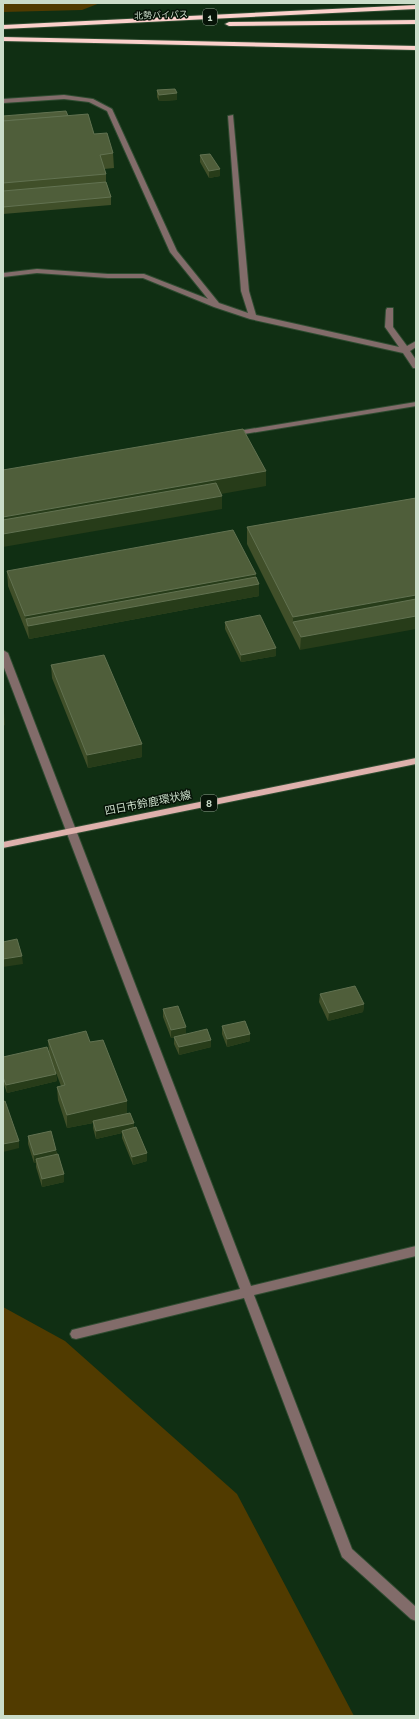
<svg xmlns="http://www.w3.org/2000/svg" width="419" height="1719" viewBox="0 0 419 1719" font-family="Raleway,'Noto Sans JP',sans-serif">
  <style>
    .green { fill: #513b00 }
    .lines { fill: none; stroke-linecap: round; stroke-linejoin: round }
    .minor-casing { stroke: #2e4b30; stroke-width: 2 }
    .major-casing { stroke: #2e4b30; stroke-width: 2 }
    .highway-casing { stroke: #2e4b30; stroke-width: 2 }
    .minor { fill: #826c6a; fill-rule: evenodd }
    .major { fill: #deb1ac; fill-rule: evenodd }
    .highway { fill: #fbd0cb; fill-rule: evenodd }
    .wall { fill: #404f29 }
    .shaded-wall { fill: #273c19 }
    .building { fill: #4f5e3a; stroke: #627251 }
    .labels { text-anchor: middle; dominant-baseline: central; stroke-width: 3; stroke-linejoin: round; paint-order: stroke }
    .far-street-label { font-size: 9px; fill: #cadcc9; stroke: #071408 }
    .shield { fill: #071408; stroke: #90a08f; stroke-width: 1 }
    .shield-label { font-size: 10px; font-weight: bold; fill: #cadcc9 }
    .street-label { font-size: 11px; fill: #cadcc9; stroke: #071408 }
  </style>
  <rect width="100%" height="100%" fill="#102f13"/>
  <g class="green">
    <polygon points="3,3 100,3 82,10 3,12"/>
    <polygon points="3,1307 65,1341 237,1494 354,1716 3,1716"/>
  </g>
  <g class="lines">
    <g class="minor-casing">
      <g id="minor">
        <polygon points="64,95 93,99 112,109 177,251 219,303 248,313 241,291 228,116 233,115 249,291 256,315 399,347 385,327 386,310 387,308 393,308 393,327 407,346 416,341 416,347 410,351 416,360 416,368 413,368 403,353 250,319 214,307 143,278 108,278 37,273 3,277 3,273 37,269 108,274 144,274 208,299 170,252 107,111 89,102 64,99 3,103 3,99"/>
        <polygon points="416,402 416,406 232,436 228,434 232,432"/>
        <polygon points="3,650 8,653 251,1286 416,1246 416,1256 254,1295 352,1549 416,1607 416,1621 411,1619 342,1557 244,1298 76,1339 72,1338 70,1334 72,1330 76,1329 240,1289 3,665"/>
      </g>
    </g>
    <g class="major-casing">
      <polygon id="major" points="416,758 416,764 3,848 3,842"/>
    </g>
    <g class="highway-casing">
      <g id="highway">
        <polygon points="416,5 416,9 3,29 3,25"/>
        <polygon points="416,20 416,24 229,26 225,24 229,22"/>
        <polygon points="3,37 416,46 416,50 3,41"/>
      </g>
    </g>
    <use href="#minor" class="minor"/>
    <use href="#major" class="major"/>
    <use href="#highway" class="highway"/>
  </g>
  <g class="wall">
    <polygon points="157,90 177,93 177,100 159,101 157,97"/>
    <polygon points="3,116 68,116 94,134 113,153 114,168 104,169 106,174 106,182 111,197 111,205 3,214"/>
    <polygon points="200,155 220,169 220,176 209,178 200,162"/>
    <polygon points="416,250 416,266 415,266"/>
    <polygon points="416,498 300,650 247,544 247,527"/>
    <polygon points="7,571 256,577 259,584 259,596 29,639 8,586"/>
    <polygon points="225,622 276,648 276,656 241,662 225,629"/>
    <polygon points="51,665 142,757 88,768 52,678"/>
    <polygon points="320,994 364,1004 363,1012 328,1021 319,1002"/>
    <polygon points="163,1009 186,1027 186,1034 211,1047 179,1055 174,1044 174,1037 171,1038 163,1017"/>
    <polygon points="222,1026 250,1034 250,1041 227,1047 222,1034"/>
    <polygon points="48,1040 90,1042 127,1101 127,1114 147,1153 147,1161 133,1165 122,1138 122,1133 96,1139 93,1128 93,1123 67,1128 58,1100 57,1087 61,1086 55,1070 56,1074 57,1081 7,1093 3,1082 3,1057 49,1052"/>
    <polygon points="28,1136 56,1150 57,1154 64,1174 64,1182 42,1187 36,1167 36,1163 34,1163 28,1144"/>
  </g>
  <g class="shaded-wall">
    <polygon points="177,93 177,100 159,101 159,95"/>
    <polygon points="220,169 220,176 209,178 209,171"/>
    <polygon points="266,471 266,486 3,533 3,517"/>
    <polygon points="222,496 222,509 3,547 3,534"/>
    <polygon points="256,574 256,584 259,584 259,596 29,639 28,626 26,619 25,616"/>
    <polygon points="416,595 416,612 293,622 293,617"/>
    <polygon points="416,616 416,629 300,650 301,637"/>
    <polygon points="276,648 276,656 241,662 241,655"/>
    <polygon points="3,712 4,712 5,725 3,726"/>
    <polygon points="142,744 142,757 88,768 87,755"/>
    <polygon points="22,956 23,964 3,967 3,959"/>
    <polygon points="364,1004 363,1012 328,1021 329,1013"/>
    <polygon points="186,1027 186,1035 171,1038 171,1030"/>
    <polygon points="250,1034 250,1041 227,1047 227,1039"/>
    <polygon points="211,1040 211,1047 179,1055 179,1047"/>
    <polygon points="56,1074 57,1081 7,1093 6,1085"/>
    <polygon points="127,1101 127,1115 93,1121 93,1123 67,1128 67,1115"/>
    <polygon points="134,1123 134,1131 122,1131 122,1133 96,1139 96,1131"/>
    <polygon points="19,1141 19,1148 3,1152 3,1144"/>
    <polygon points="56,1150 57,1158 36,1159 36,1163 34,1163 34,1155"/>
    <polygon points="147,1153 147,1161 133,1165 132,1157"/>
    <polygon points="64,1174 64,1182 42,1187 42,1179"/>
  </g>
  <g class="building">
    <polygon points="175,89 177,93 159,95 157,90"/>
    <polygon points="66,111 68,116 3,121 3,116"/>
    <polygon points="88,114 94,134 107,133 113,153 100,155 106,174 3,183 3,121"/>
    <polygon points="210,154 220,169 209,171 200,155"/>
    <polygon points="106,182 111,197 3,207 3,191"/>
    <polygon points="243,429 266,471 3,517 3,470"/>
    <polygon points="216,483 222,496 3,534 3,520"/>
    <polygon points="416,498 416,595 293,617 247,527"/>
    <polygon points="233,530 256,574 25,616 7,571"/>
    <polygon points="256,577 259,584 28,626 26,619"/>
    <polygon points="416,599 416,616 301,637 293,622"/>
    <polygon points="260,615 276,648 241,655 225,622"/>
    <polygon points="104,655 142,744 87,755 51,665"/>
    <polygon points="17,939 22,956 3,959 3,942"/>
    <polygon points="355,986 364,1004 329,1013 320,994"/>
    <polygon points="178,1006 186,1027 171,1030 163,1009"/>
    <polygon points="245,1021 250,1034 227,1039 222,1026"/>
    <polygon points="207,1029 211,1040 179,1047 174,1037"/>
    <polygon points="86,1031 90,1042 103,1040 127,1101 67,1115 57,1087 65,1085 48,1040"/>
    <polygon points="47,1047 56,1074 6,1085 3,1077 3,1057"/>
    <polygon points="5,1101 19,1141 3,1144 3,1102"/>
    <polygon points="130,1113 134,1123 96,1131 93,1121"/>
    <polygon points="136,1127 147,1153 132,1157 122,1131"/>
    <polygon points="51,1131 56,1150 34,1155 28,1136"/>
    <polygon points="58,1154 64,1174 42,1179 36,1159"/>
  </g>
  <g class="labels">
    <g class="far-street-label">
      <text transform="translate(161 15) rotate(-2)">北勢バイパス</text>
    </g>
    <g class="shield">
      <rect x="203" y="9" width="14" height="16" rx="3"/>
      <rect x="201" y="795" width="16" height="16" rx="3"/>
    </g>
    <g class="shield-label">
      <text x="210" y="17">1</text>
      <text x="209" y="803">8</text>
    </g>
    <g class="street-label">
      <text transform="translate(148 803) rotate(-11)">四日市鈴鹿環状線</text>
    </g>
  </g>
  <rect width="419" height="1719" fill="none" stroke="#cadcc9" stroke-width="8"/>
</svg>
